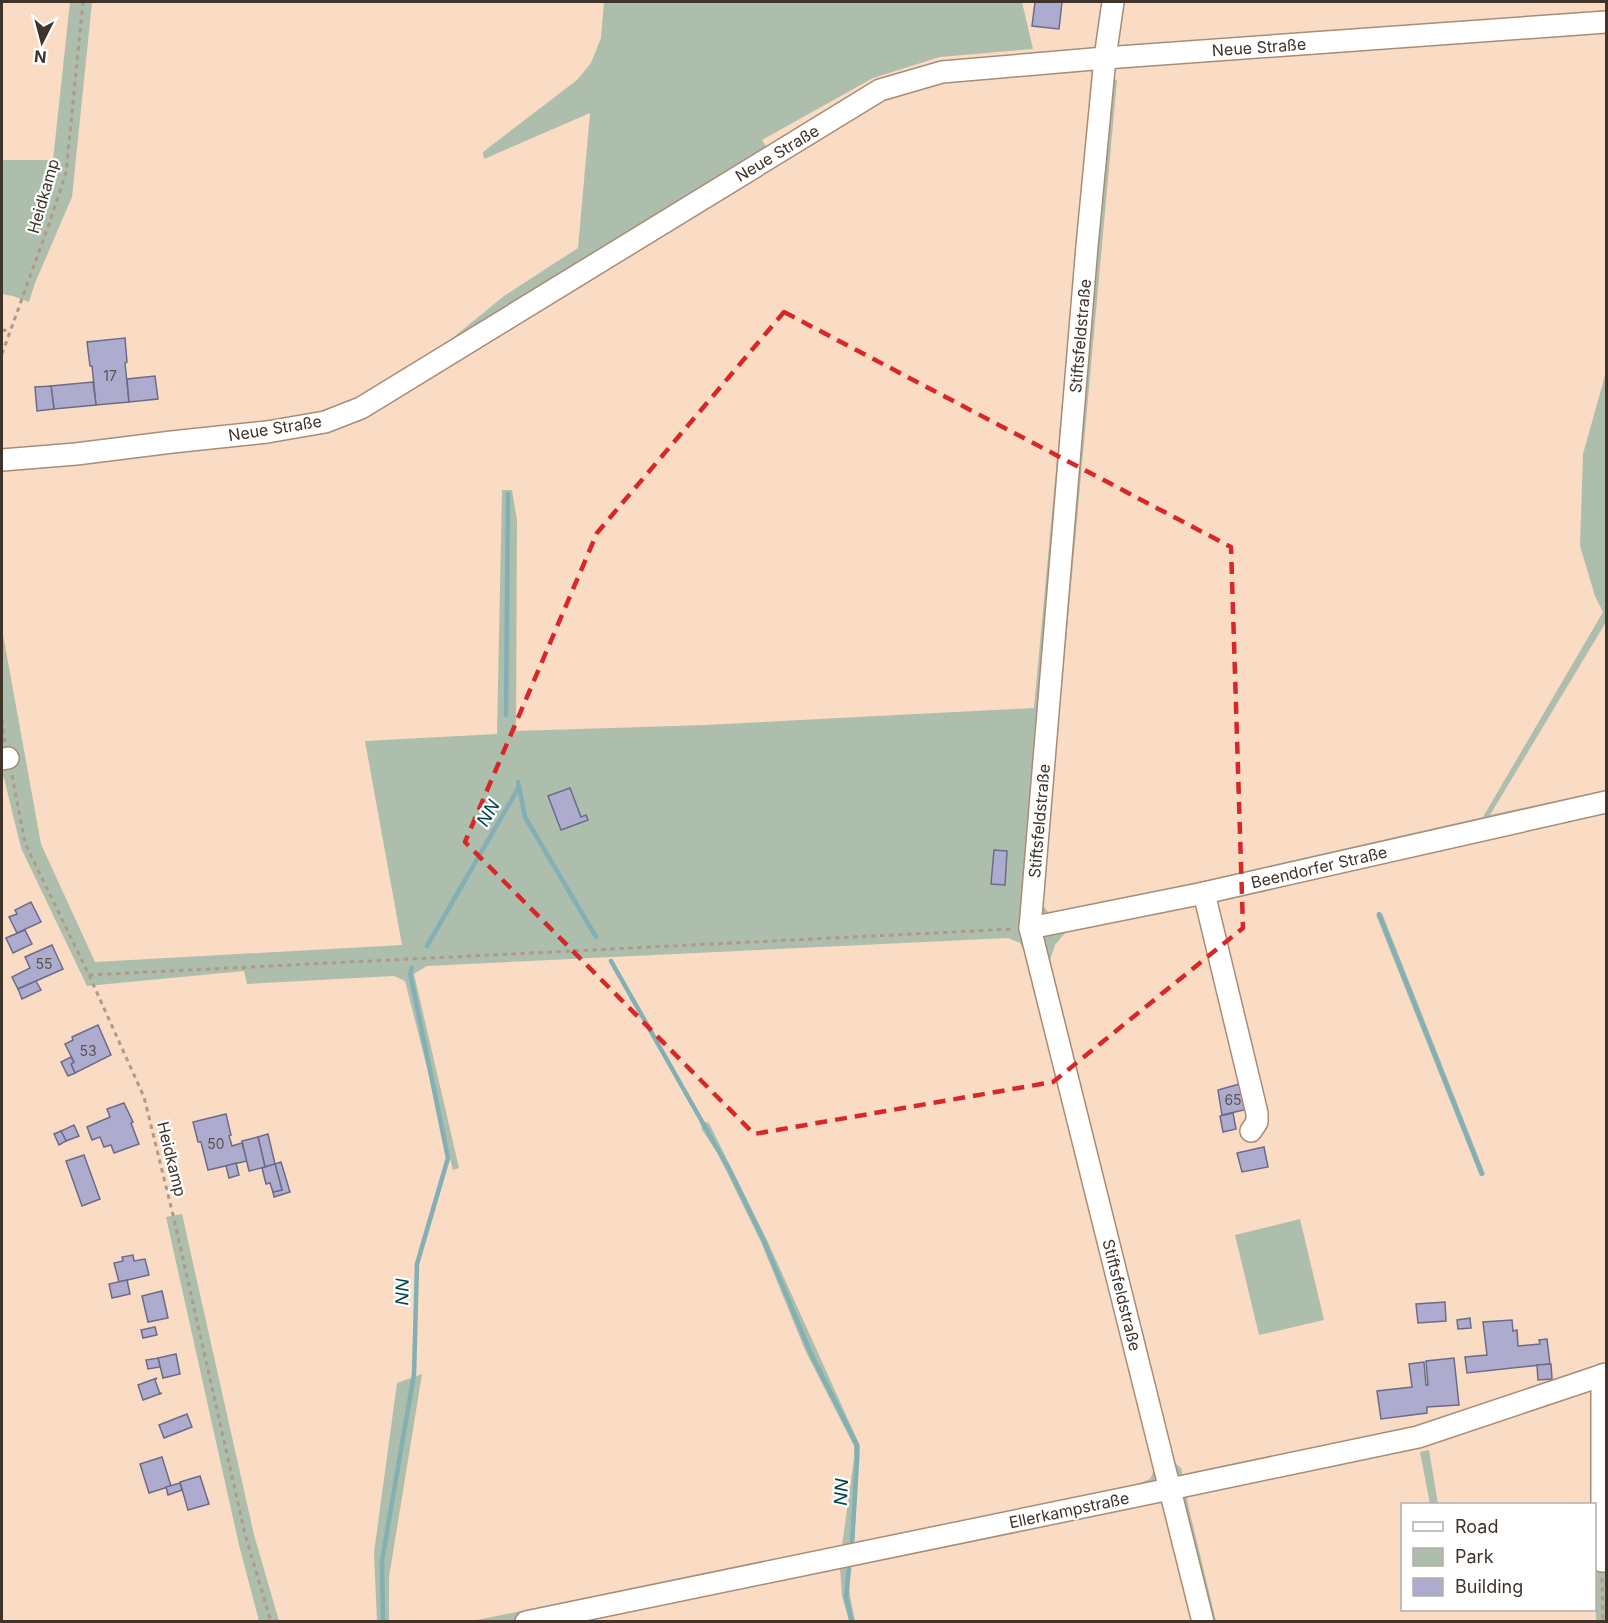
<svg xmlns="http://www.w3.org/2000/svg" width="1608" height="1623" viewBox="0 0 1608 1623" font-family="Inter,sans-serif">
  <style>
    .green { fill: #adbead }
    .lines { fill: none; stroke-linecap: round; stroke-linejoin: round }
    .stream { stroke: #83b0b4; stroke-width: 4.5 }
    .building { fill: #adacce; stroke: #6c6b89; stroke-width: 1.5 }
    .minor-casing { stroke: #a98c76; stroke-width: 24 }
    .path { stroke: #b19987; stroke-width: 3; stroke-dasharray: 4.5 4.5; stroke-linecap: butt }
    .minor { stroke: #fff; stroke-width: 21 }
    .marked { fill: none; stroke: #d62828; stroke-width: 4.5; stroke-dasharray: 12 8; stroke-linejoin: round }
    .labels { text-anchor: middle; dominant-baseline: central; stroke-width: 4.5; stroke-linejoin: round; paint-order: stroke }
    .number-label { font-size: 14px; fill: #5a5153 }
    .street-label { font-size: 16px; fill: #3f332a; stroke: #fff }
    .water-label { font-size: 18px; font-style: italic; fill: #00464b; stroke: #fff }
  </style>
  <rect width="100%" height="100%" fill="#fadbc3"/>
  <g class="green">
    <polygon points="70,2 92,2 72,197 35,283 29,302 13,296 2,294 2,160 53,160"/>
    <polygon points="604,2 1022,2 1033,49 940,57 873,78 762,140 767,148 446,349 444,345 504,296 578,248 590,113 484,159 483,152 577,80 591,63 601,38"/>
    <polygon points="1092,80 1117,80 1042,904 1048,912 1058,914 1483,817 1603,612 1595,596 1580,546 1583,454 1606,372 1606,622 1490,815 1606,790 1606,814 1224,899 1146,913 1066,932 1055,945 1050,960 1175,1463 1181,1468 1189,1509 1216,1621 1193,1621 1166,1511 1161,1502 1148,1500 847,1566 850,1596 855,1621 849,1621 842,1596 840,1568 572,1621 472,1621 842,1546 854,1458 854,1446 805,1350 761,1242 718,1154 702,1130 700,1120 709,1123 767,1240 860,1446 854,1544 1138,1484 1150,1479 1155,1468 1030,962 1020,943 1008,938 427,966 414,974 459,1168 453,1170 405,981 394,976 247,984 244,971 87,986 21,848 4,778 2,776 2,629 41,844 95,962 402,945 365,741 497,734 502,490 512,490 517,520 516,731 705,725 1034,708"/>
    <polygon points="1382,913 1485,1174 1480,1176 1376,915"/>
    <polygon points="182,1214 254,1535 279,1621 259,1621 239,1545 166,1217"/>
    <polygon points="1300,1219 1324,1320 1259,1335 1235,1235"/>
    <polygon points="422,1374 389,1577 389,1621 377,1621 374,1553 397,1383"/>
    <polygon points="1606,1395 1606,1621 1596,1621 1592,1408 1590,1402"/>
    <polygon points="1429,1450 1438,1504 1430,1504 1420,1452"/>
  </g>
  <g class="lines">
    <g class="stream">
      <polyline points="506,715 508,494"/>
      <polyline points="518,782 525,817 596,937"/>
      <polyline points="1379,914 1482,1174"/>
      <polyline points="427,946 519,787"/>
      <polyline points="611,961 730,1171 764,1241 811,1354 857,1445 857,1460 852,1544"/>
      <polyline points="849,1569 846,1597 852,1622"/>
      <polyline points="383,1622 382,1561 414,1374 417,1264 448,1158 410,973 412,968"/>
    </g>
  </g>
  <g class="building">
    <polygon points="1035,2 1062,2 1059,29 1032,26"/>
    <polygon points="125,338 127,362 125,363 129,402 96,405 92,366 90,366 87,342"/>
    <polygon points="155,376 158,399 129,402 127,379"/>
    <polygon points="93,382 96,405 54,409 51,386"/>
    <polygon points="51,386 54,409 37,411 35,387"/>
    <polygon points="570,788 581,817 586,815 588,820 561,830 548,796"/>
    <polygon points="994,850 1007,851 1005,885 991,884"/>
    <polygon points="31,902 41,922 17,933 9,917 17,914 15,910"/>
    <polygon points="25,930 32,944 13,953 6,938"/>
    <polygon points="52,945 63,969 18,989 12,977 30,968 25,957"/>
    <polygon points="36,981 41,990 22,999 18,989"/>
    <polygon points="98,1025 111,1055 75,1073 71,1064 74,1062 65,1044 73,1040 72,1037"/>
    <polygon points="71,1057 74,1062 71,1064 75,1073 68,1076 61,1062"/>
    <polygon points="1243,1083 1248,1109 1222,1115 1218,1090"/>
    <polygon points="124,1103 133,1122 131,1123 139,1144 114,1153 111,1145 104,1147 100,1137 92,1140 87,1127 110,1117 107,1109"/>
    <polygon points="1233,1113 1236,1129 1223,1132 1220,1116"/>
    <polygon points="226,1114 231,1135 229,1136 232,1146 242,1143 247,1161 208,1170 201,1142 198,1142 193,1122"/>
    <polygon points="74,1125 79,1136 66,1141 61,1131"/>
    <polygon points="61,1131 66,1141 59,1145 54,1134"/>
    <polygon points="268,1134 275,1164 265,1167 258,1137"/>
    <polygon points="258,1137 265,1167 249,1171 242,1141"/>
    <polygon points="1264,1147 1268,1167 1242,1172 1237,1153"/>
    <polygon points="84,1155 100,1199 82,1206 66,1161"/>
    <polygon points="281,1162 290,1192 274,1197 273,1192 282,1190 275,1164"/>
    <polygon points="236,1163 239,1175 229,1178 226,1166"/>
    <polygon points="275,1164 282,1190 273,1192 270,1183 266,1184 262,1168"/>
    <polygon points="133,1255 134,1261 145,1259 149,1275 119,1282 114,1263 123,1261 122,1257"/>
    <polygon points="127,1280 130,1294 112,1298 109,1284"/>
    <polygon points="162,1291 168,1318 148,1322 142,1296"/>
    <polygon points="1445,1302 1446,1321 1418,1323 1416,1304"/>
    <polygon points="1470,1318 1471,1328 1458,1329 1457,1320"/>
    <polygon points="1512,1320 1513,1331 1517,1330 1518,1346 1540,1344 1539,1340 1547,1339 1550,1364 1467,1373 1465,1357 1487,1355 1483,1322"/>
    <polygon points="155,1327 157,1335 143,1338 141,1330"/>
    <polygon points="176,1354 180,1374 163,1378 158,1358"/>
    <polygon points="158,1358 160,1367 148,1369 146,1360"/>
    <polygon points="1454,1358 1459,1405 1427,1407 1427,1413 1381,1419 1377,1391 1412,1387 1409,1364 1424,1362 1426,1385 1428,1385 1426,1361"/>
    <polygon points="1551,1364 1552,1379 1538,1380 1537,1365"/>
    <polygon points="157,1378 155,1380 160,1394 162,1393 143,1400 138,1385"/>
    <polygon points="187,1414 192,1427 164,1438 159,1425"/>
    <polygon points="162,1457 171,1486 149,1493 140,1464"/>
    <polygon points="200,1476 209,1504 188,1510 180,1482"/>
    <polygon points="180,1483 182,1490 168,1495 166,1487"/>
  </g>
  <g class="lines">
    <g class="minor-casing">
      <g id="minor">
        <polyline points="1113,2 1105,58 1087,246 1030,928 1203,1622"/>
        <polyline points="2,460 76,454 172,442 267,432 325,422 361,408 880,90 942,72 1105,58 1606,22"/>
        <polyline points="2,759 8,758"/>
        <polyline points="1204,893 1257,1113 1257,1122 1251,1131"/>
        <polyline points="1030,928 1204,893 1606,802"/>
        <polyline points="1602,1561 1602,1375"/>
        <polyline points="526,1622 1170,1489 1418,1437 1606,1374"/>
      </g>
    </g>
    <g class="path">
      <polyline points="2,330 10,331"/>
      <polyline points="2,354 49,224 66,173 83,2"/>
      <polyline points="2,720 5,742"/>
      <polyline points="12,775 25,843 89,975 144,1097 174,1219 245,1534 271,1622"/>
      <polyline points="89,975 1013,929"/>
      <polyline points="1602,1578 1603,1622"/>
    </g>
    <use href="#minor" class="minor"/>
  </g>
  <path class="marked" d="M784 312 1231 547 1243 928 1053 1082 754 1134 465 842 597 533Z"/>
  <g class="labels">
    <g class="number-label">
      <text x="110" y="375">17</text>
      <text x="44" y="963">55</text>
      <text x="88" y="1050">53</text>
      <text x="1233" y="1099">65</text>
      <text x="216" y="1143">50</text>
    </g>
    <g class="street-label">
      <text transform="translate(1259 47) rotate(-4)">Neue Straße</text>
      <text transform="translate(777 153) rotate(-31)">Neue Straße</text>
      <text transform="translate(43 196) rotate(-74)">Heidkamp</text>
      <text transform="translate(1080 336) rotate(-85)">Stiftsfeldstraße</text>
      <text transform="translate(275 428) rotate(-9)">Neue Straße</text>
      <text transform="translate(1039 821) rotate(-85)">Stiftsfeldstraße</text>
      <text transform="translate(1319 867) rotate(-13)">Beendorfer Straße</text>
      <text transform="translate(172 1159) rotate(76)">Heidkamp</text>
      <text transform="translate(1122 1295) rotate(76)">Stiftsfeldstraße</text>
      <text transform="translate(1069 1510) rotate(-12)">Ellerkampstraße</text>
    </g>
    <g class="water-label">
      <text transform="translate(488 813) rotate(-60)">NN</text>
      <text transform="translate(402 1292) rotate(-89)">NN</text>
      <text transform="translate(841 1492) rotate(-87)">NN</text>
    </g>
  </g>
  <rect width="1608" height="1623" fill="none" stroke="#3f332a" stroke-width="6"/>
  <rect x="1401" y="1503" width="195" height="108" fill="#ffffff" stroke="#b2adaa" stroke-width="1.5"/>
  <rect x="1413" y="1522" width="30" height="9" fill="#ffffff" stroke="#b2adaa" stroke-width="1.5"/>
  <text x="1455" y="1533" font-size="18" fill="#3f332a">Road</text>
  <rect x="1413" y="1548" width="30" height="18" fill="#adbead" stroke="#b2adaa" stroke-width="1.5"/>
  <text x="1455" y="1563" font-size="18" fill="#3f332a">Park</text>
  <rect x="1413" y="1578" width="30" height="18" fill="#adacce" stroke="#b2adaa" stroke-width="1.5"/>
  <text x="1455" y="1593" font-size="18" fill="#3f332a">Building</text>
  <g transform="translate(42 42) rotate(186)" stroke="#ffffff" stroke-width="4.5" paint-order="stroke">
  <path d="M0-4.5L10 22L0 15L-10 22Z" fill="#3f332a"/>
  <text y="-9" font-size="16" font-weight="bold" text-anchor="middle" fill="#3f332a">N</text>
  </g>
</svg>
